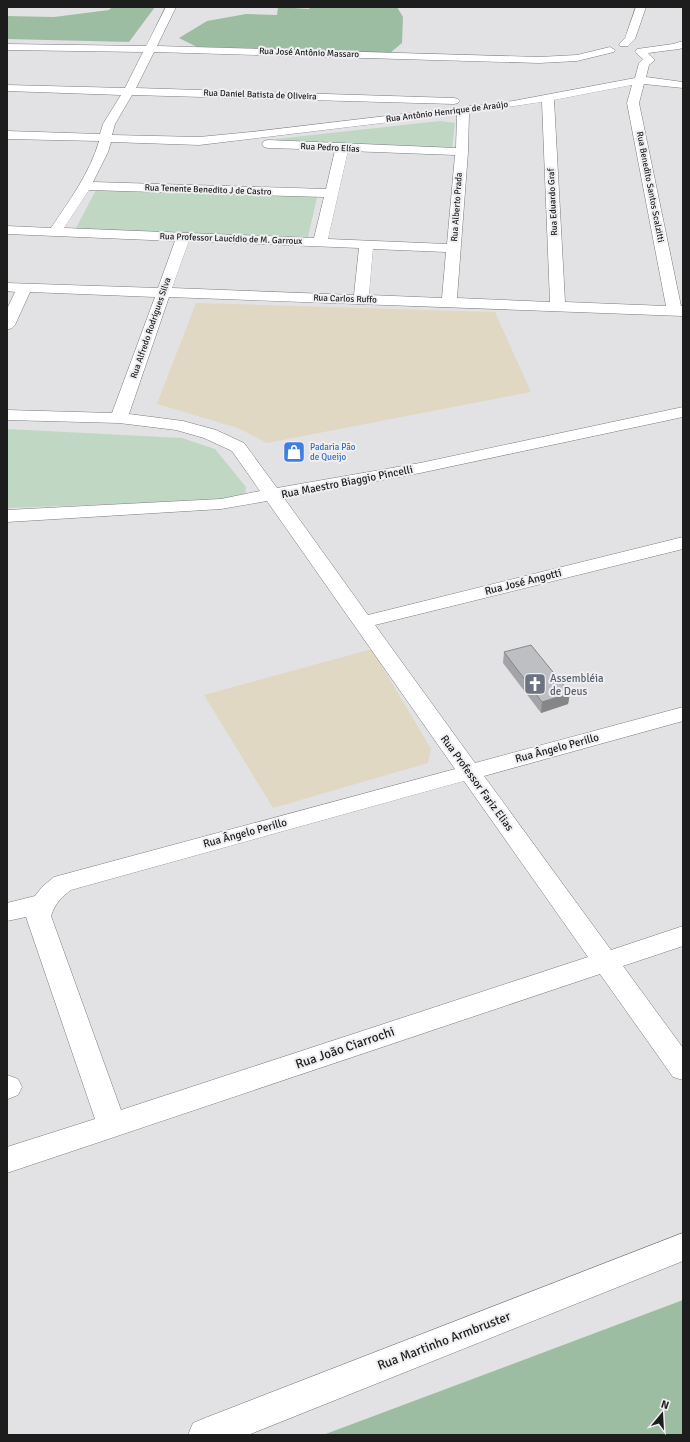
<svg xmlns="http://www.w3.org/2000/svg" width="690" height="1442" viewBox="0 0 690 1442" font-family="Signika,sans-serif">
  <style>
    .education { fill: #e0d8c3 }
    .green { fill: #c0d7c4 }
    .forest { fill: #9cbda2 }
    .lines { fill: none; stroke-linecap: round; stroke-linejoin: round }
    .minor-casing { stroke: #7b7b7e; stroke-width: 1 }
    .minor { fill: #fff; fill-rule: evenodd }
    .wall { fill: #a3a4a7 }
    .shaded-wall { fill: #858688 }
    .building { fill: #bebfc2; stroke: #858688 }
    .labels { text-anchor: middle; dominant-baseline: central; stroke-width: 4; stroke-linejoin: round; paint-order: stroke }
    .far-street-label { font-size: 9px; fill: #1d1d1e; stroke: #efeff2 }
    .far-shop-label { font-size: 9px; fill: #366cbe; stroke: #efeff2; text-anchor: start }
    .street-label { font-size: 11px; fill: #1d1d1e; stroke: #efeff2 }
    .worship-label { font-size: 11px; fill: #5b616d; stroke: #efeff2; text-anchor: start }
    .near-street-label { font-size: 13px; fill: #1d1d1e; stroke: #efeff2 }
  </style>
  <rect width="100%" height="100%" fill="#e2e2e5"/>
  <g class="education">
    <polygon points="196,303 495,312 531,392 267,443 238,428 157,404"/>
    <polygon points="372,649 431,749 428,763 273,808 204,695"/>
  </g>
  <g class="green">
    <polygon points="440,121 455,123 452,149 274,143 276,139"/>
    <polygon points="98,186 318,193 308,237 75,230"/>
    <polygon points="7,429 182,438 215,449 246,487 245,494 233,500 7,508"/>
  </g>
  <g class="forest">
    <polygon points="112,7 155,7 129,42 7,39 7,16 54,17 109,10"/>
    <polygon points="278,7 309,9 310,7 397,7 403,17 402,43 390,53 197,47 179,38 207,21 246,14 277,15"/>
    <polygon points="683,1300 683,1435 323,1435"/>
  </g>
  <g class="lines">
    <g class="minor-casing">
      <g id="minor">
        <path d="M166 7H176L157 46 539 57 577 55 610 47 615 50 614 52 577 61 539 63 154 52 136 88 454 98 458 99 460 101 458 103 454 104 132 95 115 124 112 135 199 137 251 132 513 101 635 78 639 63 643 59 635 52 637 49 673 44 683 41V48L679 49 648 53 655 60 649 65 646 77 683 82V88L644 84 639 103 681 306H683V316L169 297 129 414 183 421 216 430 244 443 277 488 420 463 683 407V417L420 473 284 498 368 615 683 537V549L375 625 475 763 683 707V721L484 776 611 950 683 926V946L623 966 683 1048V1080L673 1077 600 974 7 1173V1147L95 1119 26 917 7 921V903L35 896 42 887 54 877 455 769 267 501 221 509 7 522V510L221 499 260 491 232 451 204 438 176 430 119 423 7 420V410L112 413 155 297 30 292 15 325 12 328 7 330V309L15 292 7 291V283L158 288 175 241 7 234V226L51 228C69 201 90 173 99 141L7 139V131L100 134 103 124 121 95 7 91V85L125 88 143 52 7 50V44L146 46ZM632 85 627 103 666 306 565 302 554 100ZM542 102 550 302 457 298 468 152 469 113ZM457 114 456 148 268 140 264 141 262 144 264 147 268 148 335 150 326 189 93 182 108 152 111 142 199 145ZM348 151 455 155 447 244 328 239ZM89 190 324 197 314 238 64 228ZM189 241 359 248 354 295 172 288ZM373 249 446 252 442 298 369 295ZM464 781 588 957 121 1110 51 916C55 904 61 897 71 890Z"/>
        <polygon points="636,7 646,7 635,39 628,46 620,46 619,44 625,38"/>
        <polygon points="7,1075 18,1079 22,1087 18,1095 8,1099"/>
        <polygon points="683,1233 683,1261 248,1435 188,1435 193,1423 205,1418"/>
      </g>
    </g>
    <use href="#minor" class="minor"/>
  </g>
  <polygon class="wall" points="504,652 570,693 568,704 541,713 503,663"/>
  <polygon class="shaded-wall" points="570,693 568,704 541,713 542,702"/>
  <polygon class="building" points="531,645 570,693 542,702 504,652"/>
  <defs>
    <g id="shop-square" transform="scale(1.15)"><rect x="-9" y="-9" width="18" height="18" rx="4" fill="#3f7fe0" stroke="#efeff2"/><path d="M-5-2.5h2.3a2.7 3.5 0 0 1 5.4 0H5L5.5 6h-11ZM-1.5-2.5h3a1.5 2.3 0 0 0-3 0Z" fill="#fff"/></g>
    <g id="church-square" transform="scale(1.15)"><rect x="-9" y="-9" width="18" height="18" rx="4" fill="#6b7280" stroke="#efeff2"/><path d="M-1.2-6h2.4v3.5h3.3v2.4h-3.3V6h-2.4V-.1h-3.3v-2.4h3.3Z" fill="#fff"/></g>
  </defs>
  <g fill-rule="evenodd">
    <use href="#shop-square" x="294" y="452"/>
    <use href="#church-square" x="535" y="684"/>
  </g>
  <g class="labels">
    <g class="far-street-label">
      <text transform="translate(309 53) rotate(2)">Rua José Antônio Massaro</text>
      <text transform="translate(260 95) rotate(2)">Rua Daniel Batista de Oliveira</text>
      <text transform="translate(447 112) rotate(-7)">Rua Antônio Henrique de Araújo</text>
      <text transform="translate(330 148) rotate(3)">Rua Pedro Elías</text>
      <text transform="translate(650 187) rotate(79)">Rua Benedito Santos Scalzitti</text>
      <text transform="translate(208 190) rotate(2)">Rua Tenente Benedito J de Castro</text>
      <text transform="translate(553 202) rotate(-93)">Rua Eduardo Graf</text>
      <text transform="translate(457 207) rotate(-86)">Rua Alberto Prada</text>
      <text transform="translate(231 239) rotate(2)">Rua Professor Laucídio de M. Garroux</text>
      <text transform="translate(345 299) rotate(2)">Rua Carlos Ruffo</text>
      <text transform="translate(151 328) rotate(-71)">Rua Alfredo Rodrigues Silva</text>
    </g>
    <g class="far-shop-label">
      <text x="310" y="447">Padaria Pão<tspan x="310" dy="10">de Queijo</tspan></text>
    </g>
    <g class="street-label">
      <text transform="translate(347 482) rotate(-11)">Rua Maestro Biaggio Pincelli</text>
      <text transform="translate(523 582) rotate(-14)">Rua José Angotti</text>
      <text transform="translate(557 748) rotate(-15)">Rua Ângelo Perillo</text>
      <text transform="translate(477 783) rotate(54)">Rua Professor Fariz Elias</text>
      <text transform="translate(245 833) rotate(-15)">Rua Ângelo Perillo</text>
    </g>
    <g class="worship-label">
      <text x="550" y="678">Assembléia<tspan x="550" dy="13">de Deus</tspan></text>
    </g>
    <g class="near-street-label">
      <text transform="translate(345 1048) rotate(-19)">Rua João Ciarrochi</text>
      <text transform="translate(444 1341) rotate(-21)">Rua Martinho Armbruster</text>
    </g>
  </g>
  <rect width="690" height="1442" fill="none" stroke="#1d1d1e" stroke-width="16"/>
  <g transform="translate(662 1414) rotate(18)" stroke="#efeff2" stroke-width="3" paint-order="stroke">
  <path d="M0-3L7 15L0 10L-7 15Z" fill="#1d1d1e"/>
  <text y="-6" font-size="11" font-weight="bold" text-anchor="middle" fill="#1d1d1e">N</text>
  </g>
</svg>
